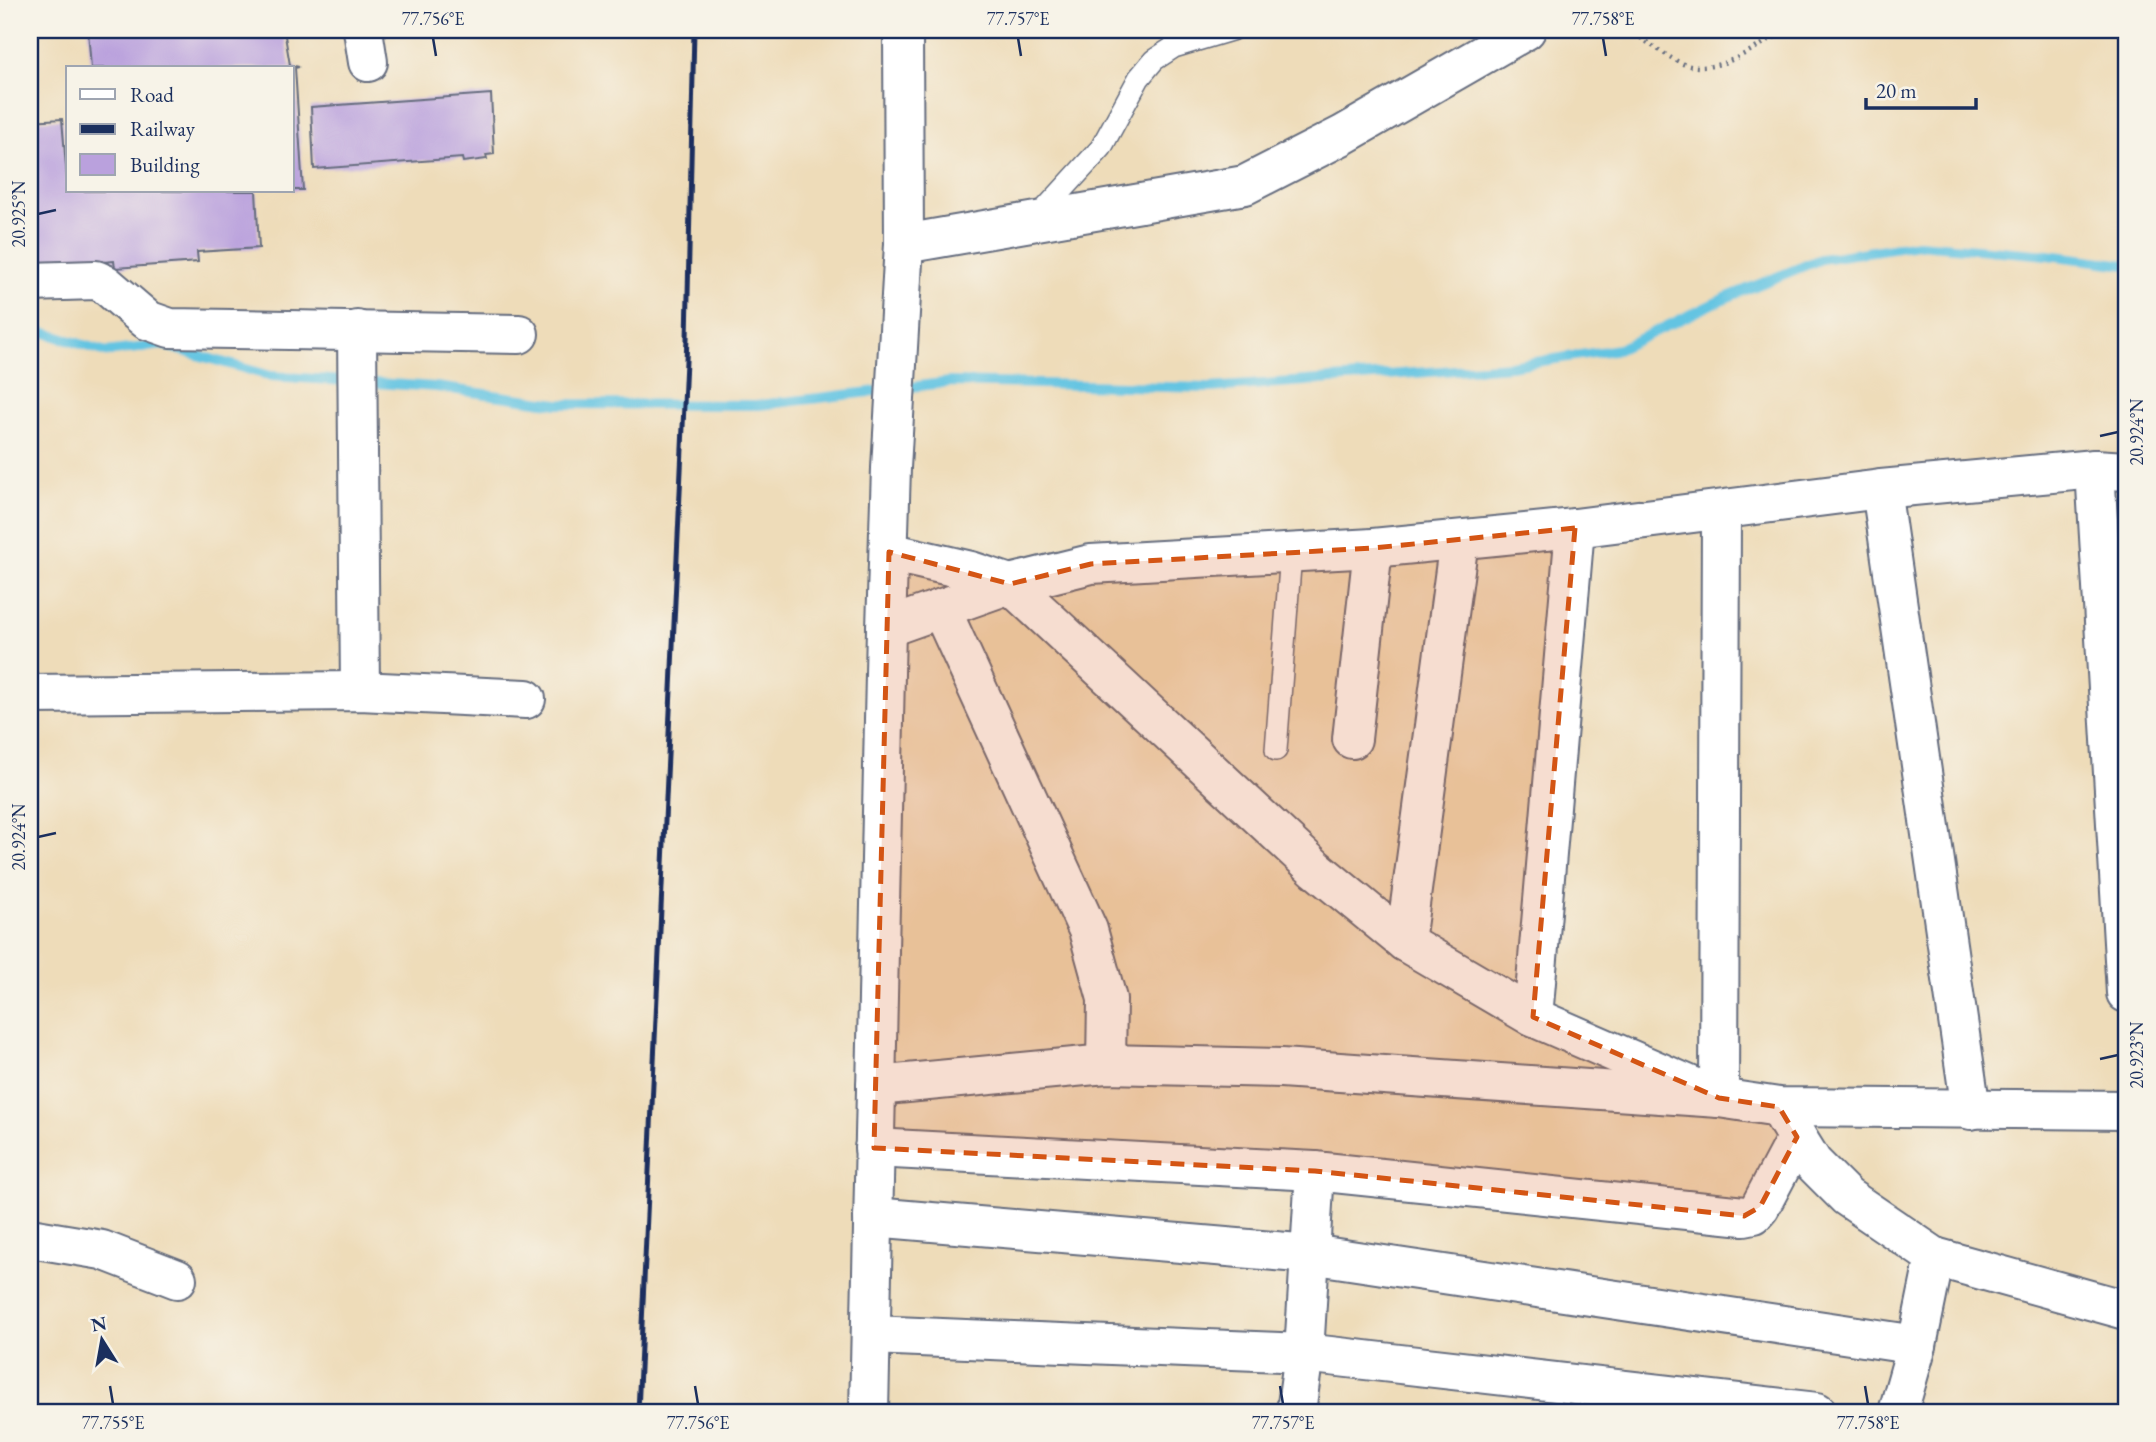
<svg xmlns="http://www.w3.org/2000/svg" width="2156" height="1442" viewBox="0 0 2156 1442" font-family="'EB Garamond',serif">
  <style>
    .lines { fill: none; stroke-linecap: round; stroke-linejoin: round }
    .stream { stroke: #64c4e2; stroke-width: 10 }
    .building { fill: #baa1dd }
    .service-casing { stroke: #656c7e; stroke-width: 24 }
    .minor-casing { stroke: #656c7e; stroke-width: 42 }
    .tertiary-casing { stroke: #656c7e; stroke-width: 42 }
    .path { stroke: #656c7e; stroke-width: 4.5; stroke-dasharray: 2 5; stroke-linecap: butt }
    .service { stroke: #fff; stroke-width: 21 }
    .minor { stroke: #fff; stroke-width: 38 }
    .tertiary { stroke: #fff; stroke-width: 38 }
    .rail { stroke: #1b2f5e; stroke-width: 5 }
    .marked { fill: #d45514; fill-opacity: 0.2; stroke: #d45514; stroke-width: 5; stroke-dasharray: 14 9; stroke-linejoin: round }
    .ticks { fill: none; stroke: #1b2f5e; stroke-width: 2.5 }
    .neatline { fill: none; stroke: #1b2f5e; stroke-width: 2.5 }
    .ticks-label { font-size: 18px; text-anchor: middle; fill: #1b2f5e }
  </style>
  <rect width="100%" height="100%" fill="#f7f3e8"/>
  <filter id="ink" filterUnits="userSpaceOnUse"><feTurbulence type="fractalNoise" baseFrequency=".0143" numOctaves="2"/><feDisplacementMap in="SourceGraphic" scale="14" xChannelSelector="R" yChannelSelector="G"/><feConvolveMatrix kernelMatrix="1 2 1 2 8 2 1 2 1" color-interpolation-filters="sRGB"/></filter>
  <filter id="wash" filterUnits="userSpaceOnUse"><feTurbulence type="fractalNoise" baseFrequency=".00686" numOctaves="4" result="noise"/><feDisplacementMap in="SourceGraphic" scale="28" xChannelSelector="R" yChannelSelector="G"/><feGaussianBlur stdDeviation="1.57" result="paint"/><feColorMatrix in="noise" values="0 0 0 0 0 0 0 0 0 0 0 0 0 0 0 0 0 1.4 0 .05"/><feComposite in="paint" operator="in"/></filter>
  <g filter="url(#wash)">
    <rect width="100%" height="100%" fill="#eedcb9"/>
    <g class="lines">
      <g class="stream">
        <polyline points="30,328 106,352 162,345 271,376 436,387 558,404 759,405 887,390"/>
        <polyline points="903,388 950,382 1210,388 1510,366 1619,349 1723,299 1821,259 1918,244 2048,255 2126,265"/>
      </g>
    </g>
    <g id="blocks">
      <g class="building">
        <polygon points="88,30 284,30 290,65 299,67 295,68 303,190 292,190 292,68 91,68"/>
        <polygon points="491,94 494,154 486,155 487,159 463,162 462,158 314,169 311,107"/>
        <polygon points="62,119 68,191 256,191 259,248 197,252 198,262 115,268 114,261 30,268 30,121"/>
      </g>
    </g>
  </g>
  <g filter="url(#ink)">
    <use href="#blocks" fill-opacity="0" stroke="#656c7e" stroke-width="2"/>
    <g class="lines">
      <g class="service-casing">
        <g id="service">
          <polyline points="1037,218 1101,148 1139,78 1154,60 1174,47 1231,30"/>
          <polyline points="1276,750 1291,553"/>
        </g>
      </g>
      <g class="minor-casing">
        <g id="minor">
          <polyline points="363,30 368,62"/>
          <polyline points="904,244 1245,185 1343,135 1526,30"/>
          <polyline points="30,282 96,280 105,284 147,320 170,328 519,334"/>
          <polyline points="357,330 360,691"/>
          <polyline points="2095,469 2126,993"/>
          <polyline points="1881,489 1971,1110"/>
          <polyline points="889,552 971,571 1010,584 1316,869 1405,942 1533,1017 1719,1098 1779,1107 2126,1110"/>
          <polyline points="941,609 1088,930 1107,999 1106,1064"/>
          <polyline points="886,628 1010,584 1091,564 1373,548 1575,528 1881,489 2095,469 2126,471"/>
          <polyline points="30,694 360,691 526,699"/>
          <polyline points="1352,739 1373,548"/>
          <polyline points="1405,942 1459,540"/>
          <polyline points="1533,1017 1575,528"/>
          <polyline points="876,1086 1106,1064 1281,1068 1719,1098 1721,511"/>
          <polyline points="1785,1118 1813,1163 1847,1197 1935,1257 2126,1310"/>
          <polyline points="874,1148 1315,1171 1744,1216 1754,1214 1760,1207 1797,1137"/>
          <polyline points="873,1217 1310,1254 1917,1345"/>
          <polyline points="30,1238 102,1250 177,1279"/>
          <polyline points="871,1335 1304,1353 1817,1412"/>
          <polyline points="1296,1412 1304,1353 1315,1171"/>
          <polyline points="1898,1412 1917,1345 1935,1257"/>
        </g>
      </g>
      <g class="tertiary-casing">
        <polyline id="tertiary" points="869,1412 886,628 891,468 904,244 903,30"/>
      </g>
      <path class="path" d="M1629 30C1643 39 1671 60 1686 65 1722 75 1758 44 1788 30"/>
      <use href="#service" class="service"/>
      <use href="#minor" class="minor"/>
      <use href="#tertiary" class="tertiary"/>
      <polyline class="rail" points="638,1412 687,339 694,30"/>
    </g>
  </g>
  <path class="marked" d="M1575 528 1533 1017 1719 1098 1779 1107 1797 1137 1760 1207 1744 1216 1315 1171 874 1148 889 552 1010 584 1091 564 1373 548Z"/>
  <path class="ticks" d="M433 38 436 56M1018 38 1021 56M1603 38 1606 56M38 214 56 210M2100 436 2118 432M38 837 56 833M2100 1059 2118 1055M110 1386 113 1404M695 1386 698 1404M1280 1386 1283 1404M1865 1386 1868 1404"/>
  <rect width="2156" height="1442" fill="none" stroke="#f7f3e8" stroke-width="77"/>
  <rect x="66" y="66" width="228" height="126" fill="#f7f3e8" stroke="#9fa5b1" stroke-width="2"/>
  <rect x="80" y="89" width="35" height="10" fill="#ffffff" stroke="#9fa5b1" stroke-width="2"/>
  <text x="130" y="102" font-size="21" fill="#1b2f5e">Road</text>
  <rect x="80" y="124" width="35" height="10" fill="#1b2f5e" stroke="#9fa5b1" stroke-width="2"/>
  <text x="130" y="136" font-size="21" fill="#1b2f5e">Railway</text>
  <rect x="80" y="154" width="35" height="21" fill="#baa1dd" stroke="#9fa5b1" stroke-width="2"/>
  <text x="130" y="172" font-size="21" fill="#1b2f5e">Building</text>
  <g transform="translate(102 1340) rotate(349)" stroke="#f7f3e8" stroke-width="5" paint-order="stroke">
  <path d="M0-5L12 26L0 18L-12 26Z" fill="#1b2f5e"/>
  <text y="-10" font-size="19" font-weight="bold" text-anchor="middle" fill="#1b2f5e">N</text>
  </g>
  <path d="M1866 98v10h110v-10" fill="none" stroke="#1b2f5e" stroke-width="3.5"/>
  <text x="1876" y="98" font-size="21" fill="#1b2f5e" stroke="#f7f3e8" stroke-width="5" paint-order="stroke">20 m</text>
  <rect x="38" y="38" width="2080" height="1366" class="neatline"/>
  <g class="ticks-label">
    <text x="433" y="25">77.756°E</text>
    <text x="1018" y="25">77.757°E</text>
    <text x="1603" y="25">77.758°E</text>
    <text transform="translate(19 214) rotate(-90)" y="6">20.925°N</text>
    <text transform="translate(2137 432) rotate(-90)" y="6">20.924°N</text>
    <text transform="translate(19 837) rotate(-90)" y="6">20.924°N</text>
    <text transform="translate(2137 1055) rotate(-90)" y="6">20.923°N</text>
    <text x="113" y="1429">77.755°E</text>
    <text x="698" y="1429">77.756°E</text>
    <text x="1283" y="1429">77.757°E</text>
    <text x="1868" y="1429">77.758°E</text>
  </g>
</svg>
